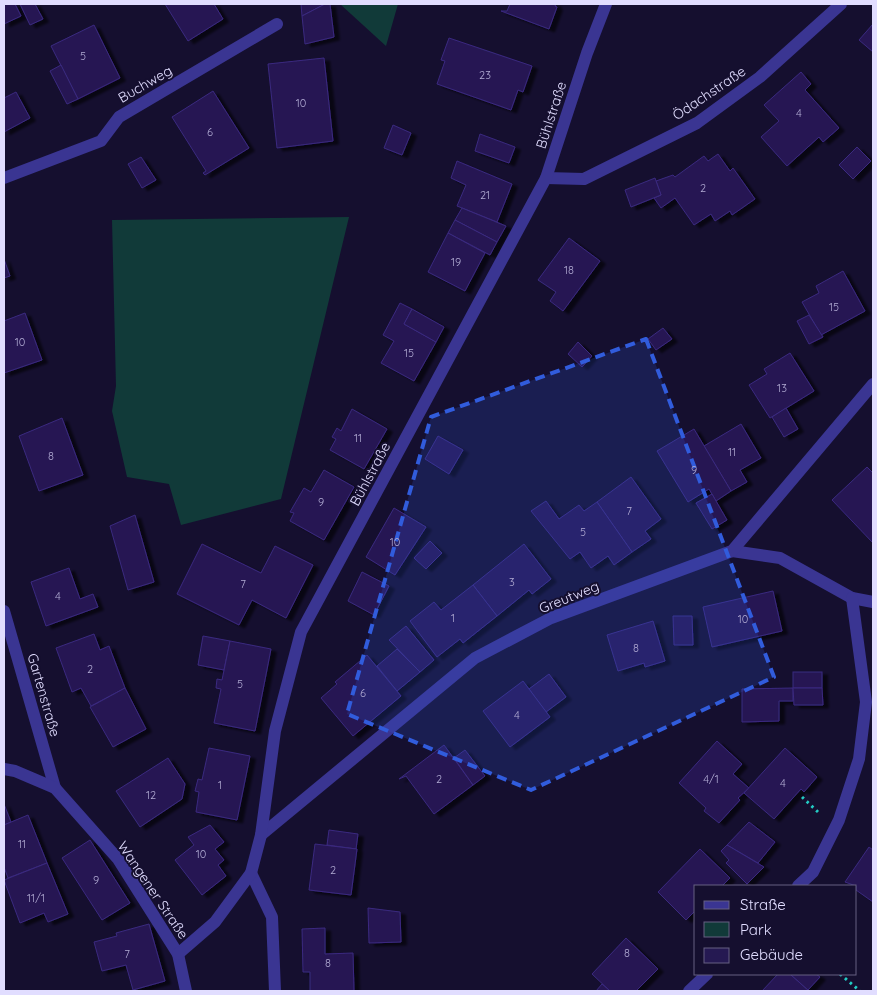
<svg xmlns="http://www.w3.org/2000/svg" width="877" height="995" viewBox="0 0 877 995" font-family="Quicksand,sans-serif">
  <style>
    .green { fill: #113a39 }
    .building { fill: #251952; stroke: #3b2980; filter: url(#shadow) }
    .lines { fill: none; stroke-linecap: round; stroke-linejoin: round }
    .path { stroke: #23ccc4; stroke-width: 3; stroke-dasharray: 2.5 4; stroke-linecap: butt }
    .minor { stroke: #3a3592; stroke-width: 12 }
    .marked { fill: #315cdc; fill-opacity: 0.2; stroke: #315cdc; stroke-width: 4; stroke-dasharray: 10 6; stroke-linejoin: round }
    .labels { text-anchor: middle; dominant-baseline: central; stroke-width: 4; stroke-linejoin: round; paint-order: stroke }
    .number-label { font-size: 11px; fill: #b2acd4 }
    .street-label { font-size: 14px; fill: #e1ddff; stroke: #150f2f }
  </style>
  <defs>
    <filter id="shadow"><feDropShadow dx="5.5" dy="3" stdDeviation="1" flood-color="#0009"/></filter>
  </defs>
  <rect width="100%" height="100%" fill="#150f2f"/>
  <g class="green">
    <polygon points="340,4 398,4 386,46"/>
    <polygon points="349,217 281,499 181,525 169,484 127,477 112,411 116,386 112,220"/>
  </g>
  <g class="building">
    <polygon points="4,4 15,4 21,16 4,24"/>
    <polygon points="20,4 35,4 43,19 30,25"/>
    <polygon points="165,4 214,4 223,19 188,41"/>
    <polygon points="301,4 325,4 302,16"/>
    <polygon points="325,4 330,4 334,37 305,44 302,16"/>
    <polygon points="510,4 556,4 555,6 557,7 549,29 501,11 507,11"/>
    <polygon points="873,24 873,52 859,40"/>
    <polygon points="94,25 120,78 78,99 51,46"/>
    <polygon points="449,38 532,66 523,92 518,90 511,110 437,84 445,61 441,60"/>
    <polygon points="324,58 333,141 277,148 268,64"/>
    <polygon points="61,65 78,99 67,104 50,71"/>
    <polygon points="801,72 811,84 805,90 839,128 823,142 819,137 787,166 761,137 779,121 764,105"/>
    <polygon points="213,91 249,148 205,175 203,173 206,171 172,117"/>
    <polygon points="16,92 30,118 4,132 4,98"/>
    <polygon points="393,125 411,133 402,155 384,148"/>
    <polygon points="480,134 515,147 509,163 475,151"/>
    <polygon points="857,147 871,161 853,179 839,165"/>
    <polygon points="718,154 730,171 733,168 755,199 732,215 730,211 715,221 711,214 694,225 675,198 661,208 654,198 661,195 656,181 673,175 675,177 704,156 708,161"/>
    <polygon points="141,157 156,180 142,188 128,164"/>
    <polygon points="457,161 512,184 497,222 457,206 466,185 451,178"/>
    <polygon points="655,178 661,195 631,207 625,190"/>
    <polygon points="462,208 506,226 497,242 455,220"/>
    <polygon points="455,220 497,242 490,255 448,233"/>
    <polygon points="448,233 485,253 465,291 428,272"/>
    <polygon points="569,238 600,261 563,311 550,301 556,292 538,280"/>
    <polygon points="4,259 10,276 4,278"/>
    <polygon points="843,271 865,311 821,335 802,302 819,293 816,286"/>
    <polygon points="400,303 412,309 404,324 436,342 414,381 381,363 394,341 383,335"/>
    <polygon points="412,309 444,327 436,342 404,324"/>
    <polygon points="25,313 42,360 4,373 4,321"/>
    <polygon points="809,315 823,337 809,344 797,321"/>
    <polygon points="663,328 672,339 656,350 648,339"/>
    <polygon points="578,342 592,356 582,367 568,354"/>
    <polygon points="790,353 814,391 770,418 749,385 767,374 764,369"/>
    <polygon points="786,408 798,429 784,437 772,417"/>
    <polygon points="352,409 387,429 364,469 330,450 336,439 332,437 337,428 341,431"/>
    <polygon points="62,418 83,475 39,491 19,436"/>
    <polygon points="741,424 761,458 740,470 747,482 731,491 704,446"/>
    <polygon points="694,429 731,491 716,501 709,489 688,502 657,451"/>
    <polygon points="438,436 463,450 449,474 425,459"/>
    <polygon points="867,467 873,473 873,543 832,500"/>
    <polygon points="324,470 354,487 324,540 290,521 294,513 290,512 304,488 311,492"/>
    <polygon points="631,477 661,519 645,531 651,539 632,552 597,502"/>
    <polygon points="712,494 727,520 712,529 696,503"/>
    <polygon points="546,501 559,519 579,505 584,511 597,502 632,552 614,565 608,556 591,568 580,552 570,559 531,511"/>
    <polygon points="394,508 426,527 395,575 366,557"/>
    <polygon points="135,515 154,582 128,590 110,526"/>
    <polygon points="430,541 442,553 426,569 414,558"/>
    <polygon points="202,544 261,573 275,546 313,565 286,618 252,600 239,625 177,594"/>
    <polygon points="524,544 551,579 532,594 529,590 497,616 473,585"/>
    <polygon points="69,568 80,599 93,594 98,607 46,626 31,582"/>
    <polygon points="362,572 389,586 374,615 348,601"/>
    <polygon points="473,585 497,616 463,643 460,639 437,657 410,621 434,602 441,610"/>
    <polygon points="773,591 782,631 712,647 703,607"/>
    <polygon points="673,616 692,616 693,645 674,645"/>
    <polygon points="653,621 665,661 645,667 644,663 618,671 607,635"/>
    <polygon points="406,626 434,660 420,672 389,640"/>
    <polygon points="94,634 100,650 109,646 125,688 91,706 81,688 72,692 56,648"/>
    <polygon points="203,636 230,641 224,670 198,665"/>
    <polygon points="230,641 271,649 255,731 214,723 221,689 216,688 217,679 222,680"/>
    <polygon points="397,649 420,672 397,691 377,666"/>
    <polygon points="367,655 401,696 353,736 321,698 337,684 335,682"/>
    <rect x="793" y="672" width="29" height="16"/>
    <polygon points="549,674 566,697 546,712 529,689"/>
    <polygon points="523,681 550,717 510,747 483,711"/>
    <polygon points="125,688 146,729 113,747 90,707"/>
    <polygon points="793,688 793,701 779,701 779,721 742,722 742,689"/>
    <polygon points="793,688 822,688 823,705 794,705"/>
    <polygon points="717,741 742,764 733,774 749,788 738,798 740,800 719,823 704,811 706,808 679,783"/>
    <polygon points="444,745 473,785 434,814 406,776 399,779"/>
    <polygon points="209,748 250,756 237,820 196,812 199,792 195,791 198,779 202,780"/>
    <polygon points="785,748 817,777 804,792 801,789 774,819 744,793"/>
    <polygon points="465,750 485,776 473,785 454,758"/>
    <polygon points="168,758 185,784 182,799 140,827 116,791"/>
    <polygon points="4,804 11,822 4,825"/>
    <polygon points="28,815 47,863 8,878 4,867 4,825"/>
    <polygon points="749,822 775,842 758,863 727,845"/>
    <polygon points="210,825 224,842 215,849 224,860 218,865 226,876 202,895 175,860 194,845 188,837"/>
    <polygon points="329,830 358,834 356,849 327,845"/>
    <polygon points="90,840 130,903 102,920 62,858"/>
    <polygon points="315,844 357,849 351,895 309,890"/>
    <polygon points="727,845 764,867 747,884 726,863 729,860 721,851"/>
    <polygon points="869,847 873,850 873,902 856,890 856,886 845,882"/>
    <polygon points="700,849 730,878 722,886 696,886 696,910 686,920 658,892"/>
    <polygon points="47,863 68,914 48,922 44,913 20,923 4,880"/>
    <polygon points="368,908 400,912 401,942 369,943"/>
    <polygon points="149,924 165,981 133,990 126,965 102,971 94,942 117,936 116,933"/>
    <polygon points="325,928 325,954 353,953 354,991 310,991 310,972 303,972 302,929"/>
    <polygon points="626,938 658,969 636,991 610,991 592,974"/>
    <polygon points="778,974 790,974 809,991 762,991"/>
    <polygon points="790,974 816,974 820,977 808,990"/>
    <polygon points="602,984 610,991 596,991"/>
  </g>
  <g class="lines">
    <g class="path">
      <polyline points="802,797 818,812"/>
      <polyline points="840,974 860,991"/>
    </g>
    <g class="minor">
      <polyline points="4,178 101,141 119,117 277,24"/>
      <polyline points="546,178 584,179 697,123 760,77 841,4"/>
      <polyline points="732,551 780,558 852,598 873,602"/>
      <polyline points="4,611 55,788"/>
      <polyline points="4,769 15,771 55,788 118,859 178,954 186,991"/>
      <polyline points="261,835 475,658 551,618 732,551 873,384"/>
      <polyline points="251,873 272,917 275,991"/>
      <polyline points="798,886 813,872 839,820 859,759 866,702 852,598"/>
      <polyline points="178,954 215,922 251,873 261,835 275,731 301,632 546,178 587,53 606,4"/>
      <polyline points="689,991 707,974"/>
    </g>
  </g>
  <path class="marked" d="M646 339 774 677 531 790 347 714 431 417Z"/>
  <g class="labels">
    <g class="number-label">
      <text x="83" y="56">5</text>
      <text x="485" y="75">23</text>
      <text x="301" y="103">10</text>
      <text x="799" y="113">4</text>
      <text x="210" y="132">6</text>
      <text x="703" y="188">2</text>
      <text x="485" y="195">21</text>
      <text x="456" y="262">19</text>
      <text x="569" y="270">18</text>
      <text x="834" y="307">15</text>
      <text x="20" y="342">10</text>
      <text x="409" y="353">15</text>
      <text x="782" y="388">13</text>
      <text x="358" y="438">11</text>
      <text x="732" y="452">11</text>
      <text x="51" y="456">8</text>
      <text x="694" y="470">9</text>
      <text x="321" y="502">9</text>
      <text x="629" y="511">7</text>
      <text x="583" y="532">5</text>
      <text x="395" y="542">10</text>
      <text x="512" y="582">3</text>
      <text x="243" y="584">7</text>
      <text x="58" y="596">4</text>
      <text x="453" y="618">1</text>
      <text x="743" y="619">10</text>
      <text x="636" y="648">8</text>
      <text x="90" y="669">2</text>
      <text x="240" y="684">5</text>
      <text x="363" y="693">6</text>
      <text x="517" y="715">4</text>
      <text x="439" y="779">2</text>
      <text x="711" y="779">4/1</text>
      <text x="783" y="783">4</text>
      <text x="220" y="785">1</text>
      <text x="151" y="795">12</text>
      <text x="22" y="844">11</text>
      <text x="201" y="854">10</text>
      <text x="333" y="870">2</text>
      <text x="96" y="880">9</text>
      <text x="36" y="898">11/1</text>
      <text x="627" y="953">8</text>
      <text x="127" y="954">7</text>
      <text x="328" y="963">8</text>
    </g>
    <g class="street-label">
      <text transform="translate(145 84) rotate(-30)">Buchweg</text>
      <text transform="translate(709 93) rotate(-34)">Ödachstraße</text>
      <text transform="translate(551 115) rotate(-72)">Bühlstraße</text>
      <text transform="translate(370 474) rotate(-62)">Bühlstraße</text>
      <text transform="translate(569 597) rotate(-22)">Greutweg</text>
      <text transform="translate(44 695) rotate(74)">Gartenstraße</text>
      <text transform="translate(153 890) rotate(56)">Wangener Straße</text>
    </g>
  </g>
  <rect width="877" height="995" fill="none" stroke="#e1ddff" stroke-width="10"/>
  <rect x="694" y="885" width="162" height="90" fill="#150f2f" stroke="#676182"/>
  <rect x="704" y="901" width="25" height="8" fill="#3a3592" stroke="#676182"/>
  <text x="740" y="910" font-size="15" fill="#e1ddff">Straße</text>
  <rect x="704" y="922" width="25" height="15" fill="#113a39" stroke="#676182"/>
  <text x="740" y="935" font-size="15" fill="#e1ddff">Park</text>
  <rect x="704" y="948" width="25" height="15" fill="#251952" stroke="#676182"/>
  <text x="740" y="960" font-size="15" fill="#e1ddff">Gebäude</text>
</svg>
